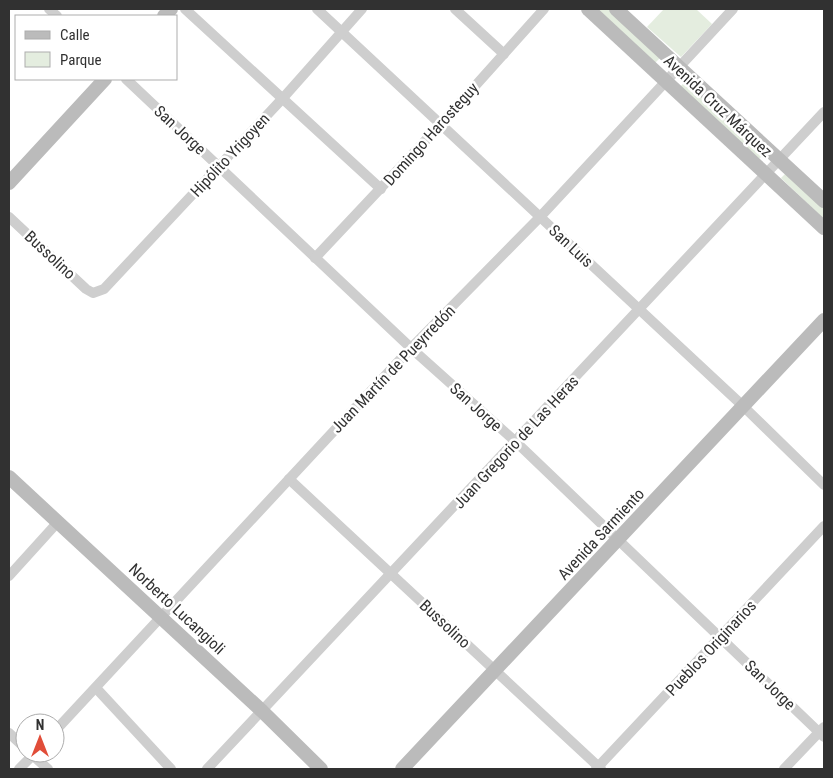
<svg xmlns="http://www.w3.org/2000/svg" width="833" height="778" viewBox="0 0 833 778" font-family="'Roboto Condensed',sans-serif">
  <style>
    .green { fill: #e4eddf }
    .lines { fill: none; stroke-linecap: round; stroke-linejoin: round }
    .street { stroke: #cecece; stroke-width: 10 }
    .secondary { stroke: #bbb; stroke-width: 14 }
    .labels { text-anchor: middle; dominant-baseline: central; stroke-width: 5; stroke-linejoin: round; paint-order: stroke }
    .street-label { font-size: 16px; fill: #313131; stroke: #fff }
  </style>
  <rect width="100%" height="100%" fill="#fff"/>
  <g class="green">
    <polygon points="595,9 610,9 661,57 654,64"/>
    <polygon points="664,9 696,9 712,24 681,57 647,27"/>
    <polygon points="687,79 765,153 758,160 680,87"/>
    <polygon points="788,171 824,205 824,219 781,178"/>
  </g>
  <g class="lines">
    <g class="street">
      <polyline points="49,9 57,16"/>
      <polyline points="185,9 381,189"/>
      <polyline points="317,9 743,406 824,485"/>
      <polyline points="455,9 504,54"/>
      <polyline points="126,79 411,348 516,442 824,737"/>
      <polyline points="9,217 86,289 93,293 104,289 283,98 362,9"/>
      <polyline points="315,258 441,124 544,9"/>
      <polyline points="289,479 601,769"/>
      <polyline points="9,576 57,523"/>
      <polyline points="96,688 171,769"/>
      <polyline points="55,731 411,348 540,217 733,9"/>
      <polyline points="9,733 25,748"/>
      <polyline points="30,753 48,769"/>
      <polyline points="19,769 35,753"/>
      <polyline points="207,769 824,112"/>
      <polyline points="596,769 824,526"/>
      <polyline points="784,769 824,727"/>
    </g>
    <g class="secondary">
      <polyline points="588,9 824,228"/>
      <polyline points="616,9 824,201"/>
      <polyline points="164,16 171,9"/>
      <polyline points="9,183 105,79"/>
      <polyline points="9,477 262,711 321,769"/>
      <polyline points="402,769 824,320"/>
    </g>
  </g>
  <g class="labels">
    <g class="street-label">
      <text transform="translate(718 106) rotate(43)">Avenida Cruz Márquez</text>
      <text transform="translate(180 130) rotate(43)">San Jorge</text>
      <text transform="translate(431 134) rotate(-48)">Domingo Harosteguy</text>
      <text transform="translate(230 155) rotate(-47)">Hipólito Yrigoyen</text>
      <text transform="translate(571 246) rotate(43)">San Luis</text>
      <text transform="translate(50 255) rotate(43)">Bussolino</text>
      <text transform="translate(393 369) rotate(-46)">Juan Martín de Pueyrredón</text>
      <text transform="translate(476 407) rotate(42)">San Jorge</text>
      <text transform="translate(516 442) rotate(-47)">Juan Gregorio de Las Heras</text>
      <text transform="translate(601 534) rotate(-47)">Avenida Sarmiento</text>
      <text transform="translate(177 609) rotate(43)">Norberto Lucangioli</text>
      <text transform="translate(445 624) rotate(43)">Bussolino</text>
      <text transform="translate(711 648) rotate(-47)">Pueblos Originarios</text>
      <text transform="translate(770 685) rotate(44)">San Jorge</text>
    </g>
  </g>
  <rect width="833" height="778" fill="none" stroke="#313131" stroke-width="20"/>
  <rect x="15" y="15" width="162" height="65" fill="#ffffff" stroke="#adadad"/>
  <rect x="25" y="31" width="25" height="8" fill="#bbbbbb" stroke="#adadad"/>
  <text x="60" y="40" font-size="15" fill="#313131">Calle</text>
  <rect x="25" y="52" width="25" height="15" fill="#e4eddf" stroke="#adadad"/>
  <text x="60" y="65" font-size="15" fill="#313131">Parque</text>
  <g transform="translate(40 738)"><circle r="24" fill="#ffffff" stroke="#adadad"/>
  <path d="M0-4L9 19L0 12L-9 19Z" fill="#e14d39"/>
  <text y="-8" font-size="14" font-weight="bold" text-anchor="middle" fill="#313131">N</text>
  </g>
</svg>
